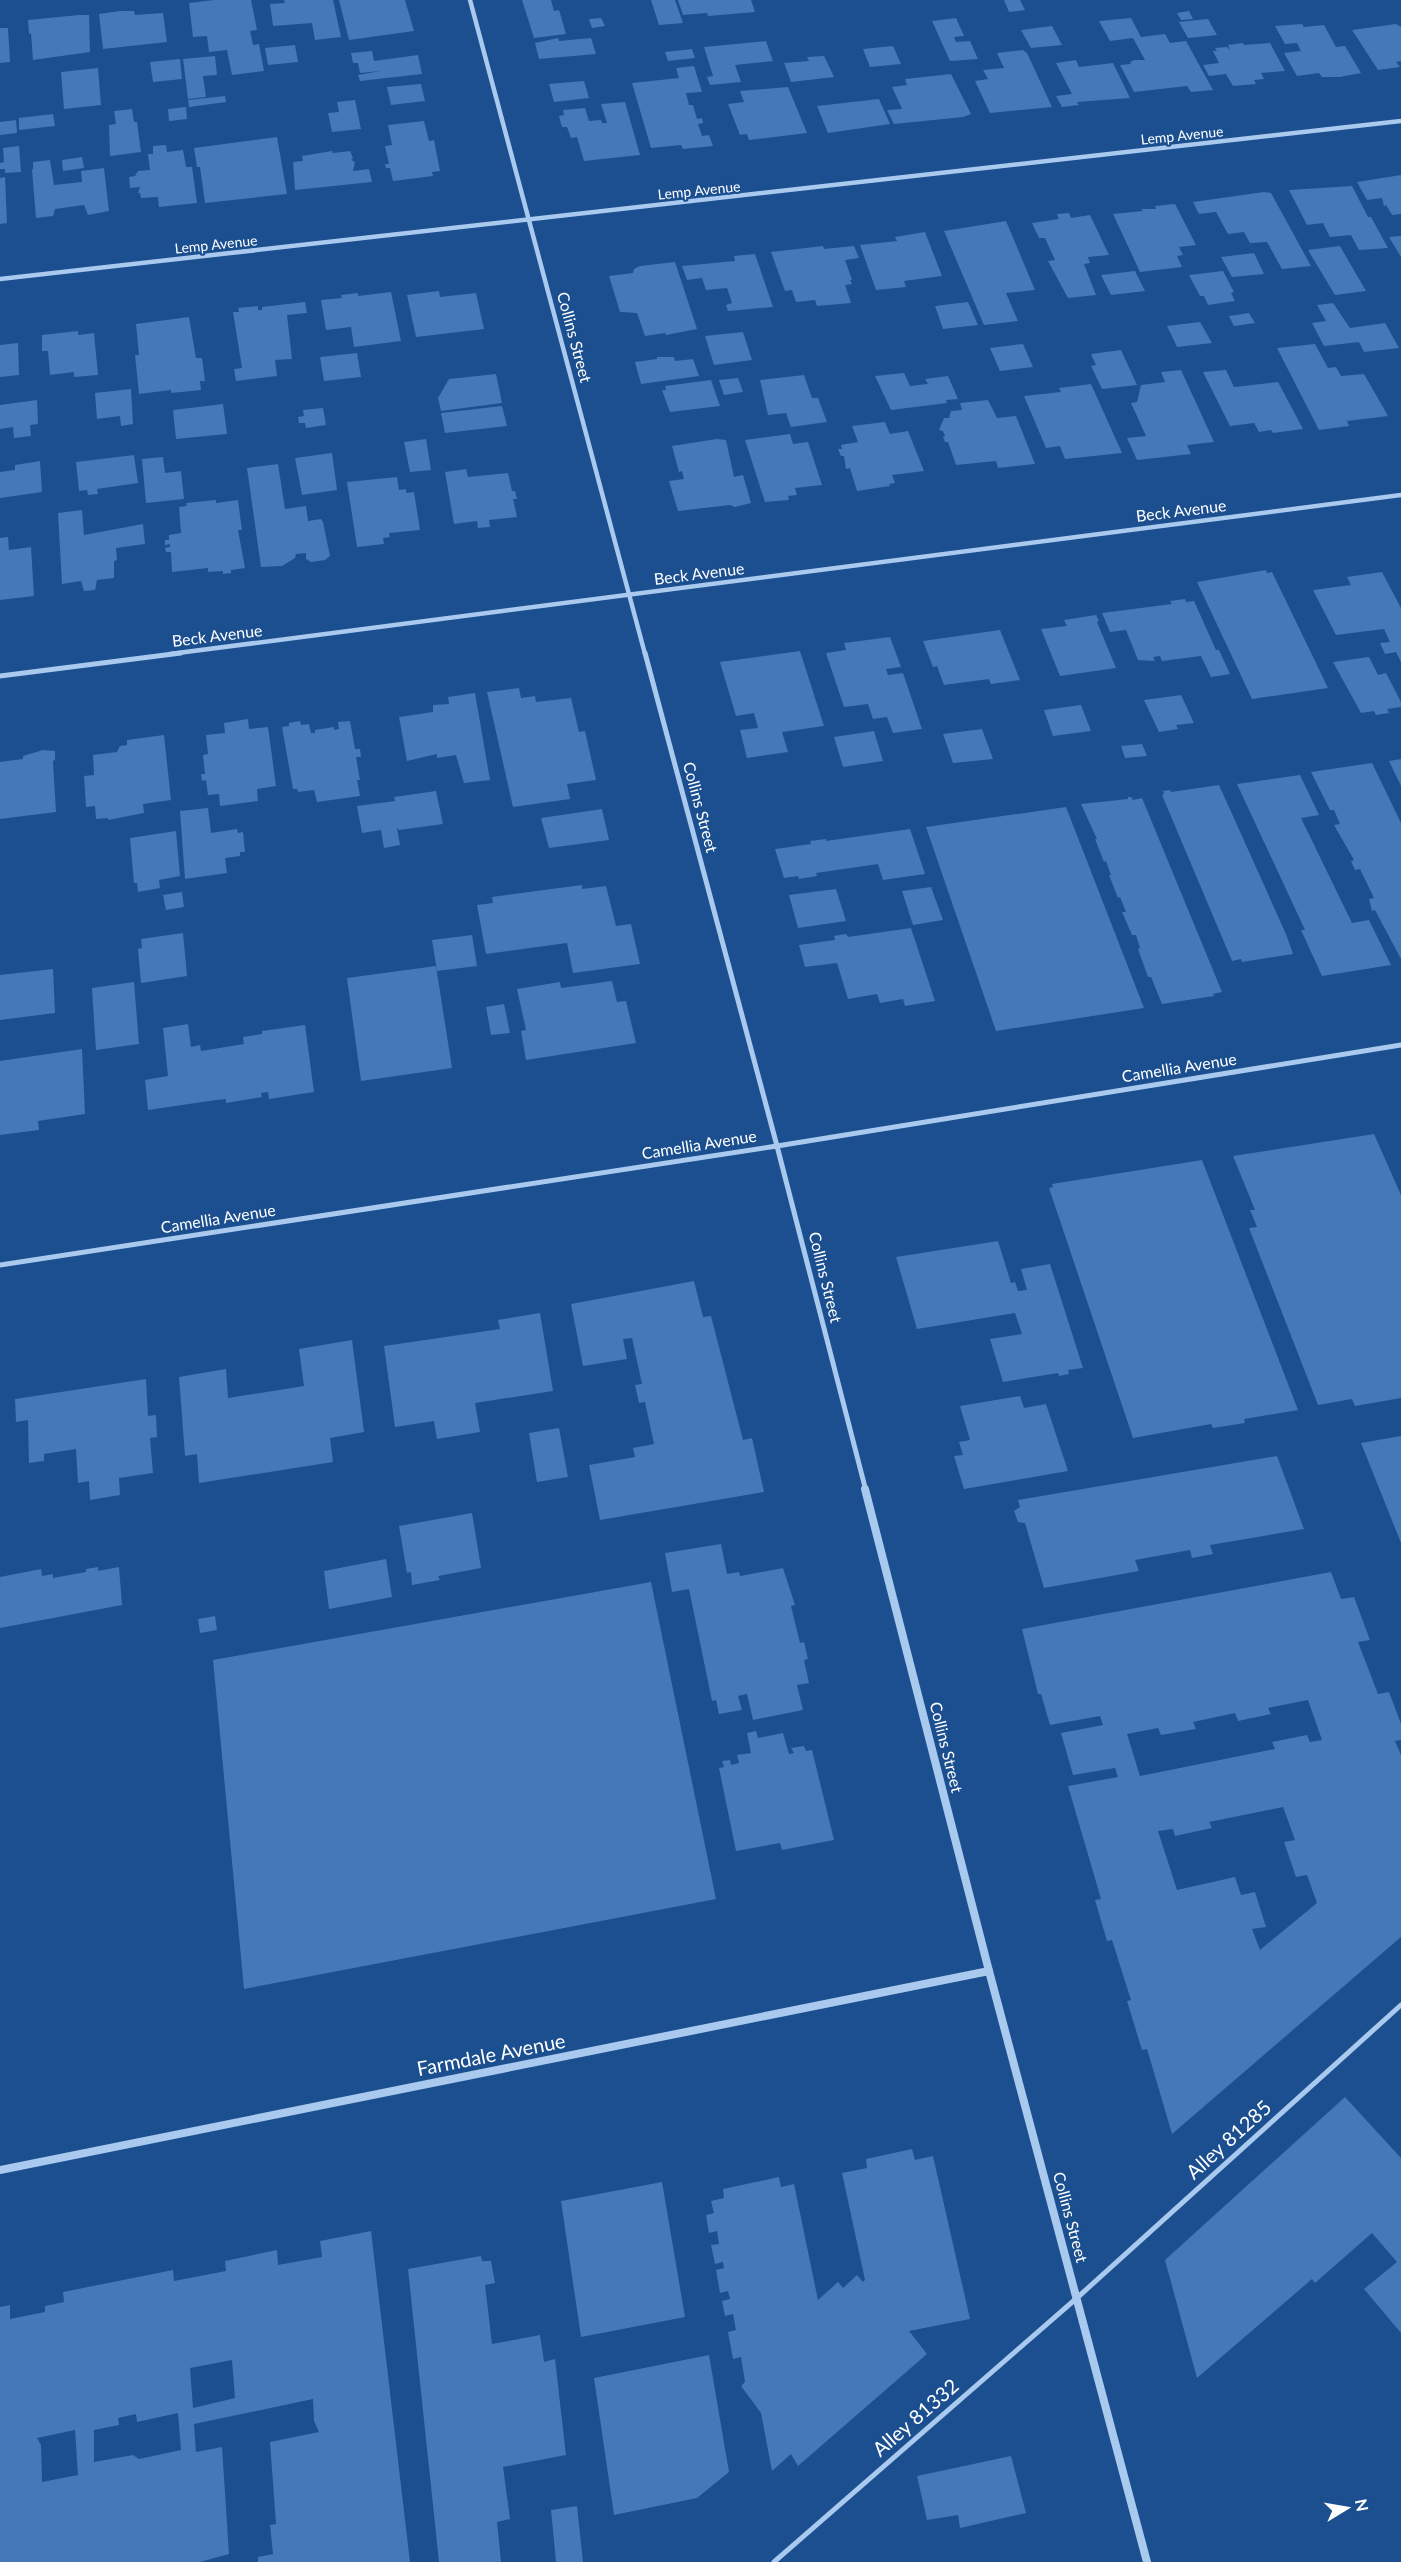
<svg xmlns="http://www.w3.org/2000/svg" width="1401" height="2562" viewBox="0 0 1401 2562" font-family="Lato,sans-serif">
  <style>
    .building { fill: #4478b7; fill-rule: evenodd }
    .lines { fill: none; stroke-linecap: round; stroke-linejoin: round }
    .service { stroke: #a9c9ee; stroke-width: 5 }
    .minor-far2 { stroke: #a9c9ee; stroke-width: 4.5 }
    .minor-far1 { stroke: #a9c9ee; stroke-width: 5 }
    .minor { stroke: #a9c9ee; stroke-width: 8 }
    .labels { text-anchor: middle; dominant-baseline: central; stroke-width: 4.5; stroke-linejoin: round; paint-order: stroke }
    .far-street-label { font-size: 14px; fill: #fff; stroke: #1b4f8f }
    .street-label { font-size: 16px; fill: #fff; stroke: #1b4f8f }
    .near-street-label { font-size: 20px; fill: #fff; stroke: #1b4f8f }
  </style>
  <rect width="100%" height="100%" fill="#1b4f8f"/>
  <g class="building">
    <polygon points="214,0 251,0 257,30 250,31 253,45 259,44 264,71 232,75 227,50 209,52 207,36 193,37 189,3"/>
    <polygon points="284,0 333,0 341,37 315,40 312,23 273,26 270,4 285,3"/>
    <polygon points="339,0 405,0 414,31 349,40"/>
    <polygon points="522,0 551,0 554,11 559,10 566,34 534,38"/>
    <polygon points="651,0 675,0 683,23 659,25"/>
    <polygon points="678,0 751,0 755,12 708,16 707,13 683,15"/>
    <polygon points="1004,0 1020,0 1025,10 1009,12"/>
    <polygon points="120,11 134,11 135,15 163,13 167,42 103,49 99,14"/>
    <polygon points="1189,11 1193,19 1181,20 1177,13"/>
    <polygon points="79,15 89,15 90,52 33,60 31,33 29,34 28,20"/>
    <polygon points="601,18 605,26 592,28 589,19"/>
    <polygon points="956,18 964,36 954,37 956,42 970,41 978,59 950,61 932,21"/>
    <polygon points="1131,18 1141,37 1165,34 1170,43 1186,41 1213,90 1191,92 1187,86 1134,92 1120,65 1131,64 1130,62 1134,60 1145,60 1133,38 1110,41 1099,21"/>
    <polygon points="1208,19 1217,35 1188,38 1179,22"/>
    <polygon points="1302,24 1304,27 1324,25 1336,47 1345,46 1361,73 1340,77 1322,77 1319,73 1297,76 1284,53 1301,51 1297,43 1285,44 1275,26"/>
    <polygon points="1396,24 1401,27 1401,61 1396,62 1400,67 1378,70 1352,30"/>
    <polygon points="1052,26 1062,45 1031,48 1021,30"/>
    <polygon points="0,28 8,28 10,62 0,63"/>
    <polygon points="558,38 559,41 591,38 596,54 539,59 535,43"/>
    <polygon points="766,41 773,61 735,65 741,82 710,85 707,77 713,76 704,47"/>
    <polygon points="1243,43 1244,45 1270,43 1285,71 1261,73 1264,79 1254,80 1256,84 1233,86 1226,74 1209,76 1203,65 1219,63 1213,51 1217,51 1215,48 1227,47 1230,50 1228,45"/>
    <polygon points="295,45 298,62 268,65 265,48"/>
    <polygon points="893,46 901,64 870,67 863,49"/>
    <polygon points="692,49 695,58 668,61 665,52"/>
    <polygon points="1023,50 1027,53 1052,107 990,113 975,81 988,79 983,70 1004,68 997,53"/>
    <polygon points="372,51 374,61 418,55 422,74 360,81 358,75 380,71 360,73 358,63 353,63 351,53"/>
    <polygon points="215,56 217,75 203,76 206,97 188,99 183,59"/>
    <polygon points="824,56 834,77 791,82 784,63 809,61 807,57"/>
    <polygon points="180,59 182,79 153,82 150,62"/>
    <polygon points="1076,60 1079,67 1113,63 1130,98 1077,102 1079,105 1062,107 1056,96 1072,94 1056,63"/>
    <polygon points="694,66 702,92 686,93 689,105 693,105 697,119 702,118 703,123 698,124 702,136 709,135 713,146 683,149 681,145 651,148 632,83 679,78 676,68"/>
    <polygon points="98,68 101,105 64,109 61,72"/>
    <polygon points="951,74 971,114 963,117 894,124 887,110 902,109 892,87 907,85 905,79"/>
    <polygon points="584,81 589,98 554,102 549,84"/>
    <polygon points="421,84 425,101 391,105 387,87"/>
    <polygon points="788,87 807,133 749,140 747,134 740,135 728,104 744,102 740,91"/>
    <polygon points="225,96 226,102 189,107 188,100"/>
    <polygon points="879,99 890,124 828,133 817,106"/>
    <polygon points="355,100 361,129 332,132 328,113 339,112 337,102"/>
    <polygon points="625,102 640,155 584,161 577,137 571,138 567,127 562,127 559,116 564,115 563,110 585,108 589,121 601,120 602,123 607,123 601,104"/>
    <polygon points="186,107 187,119 169,121 168,109"/>
    <polygon points="132,109 134,122 137,122 141,152 110,156 109,125 116,124 114,111"/>
    <polygon points="53,114 55,126 19,130 19,118"/>
    <polygon points="16,120 17,133 0,135 0,122"/>
    <polygon points="424,121 429,141 434,140 440,171 432,172 433,176 393,181 390,168 386,168 385,164 389,164 385,146 392,145 388,125"/>
    <polygon points="277,137 287,194 205,203 200,167 197,167 194,148"/>
    <polygon points="166,145 167,152 183,150 186,167 192,167 197,203 159,207 158,197 141,198 140,193 138,193 140,187 130,188 129,177 135,176 138,171 150,170 148,154 153,154 153,146"/>
    <polygon points="19,146 21,172 5,173 5,169 0,169 0,163 4,162 3,148"/>
    <polygon points="332,151 333,153 350,151 353,158 351,160 355,162 353,171 369,169 372,182 295,190 293,162 303,161 302,156"/>
    <polygon points="82,157 84,168 63,171 62,160"/>
    <polygon points="50,160 54,185 82,182 81,171 104,168 109,211 88,215 84,205 55,209 53,216 36,218 32,170 33,169 33,162"/>
    <polygon points="1401,175 1401,214 1392,215 1386,205 1384,206 1382,198 1367,200 1357,182"/>
    <polygon points="5,177 7,223 0,224 0,178"/>
    <polygon points="1352,186 1368,217 1371,217 1388,248 1359,250 1351,235 1330,237 1323,223 1307,225 1289,190"/>
    <polygon points="1264,192 1271,193 1311,266 1282,269 1267,242 1250,243 1244,232 1228,234 1216,212 1199,214 1193,202"/>
    <polygon points="1175,204 1196,245 1179,247 1183,255 1177,256 1182,267 1140,272 1113,214 1143,211 1141,209 1156,209 1155,206"/>
    <polygon points="1069,213 1071,218 1090,215 1109,255 1088,257 1090,263 1084,264 1096,295 1068,298 1048,261 1055,260 1045,238 1039,238 1032,223 1059,219 1057,214"/>
    <polygon points="1006,221 1035,290 1006,293 1018,321 984,325 944,231"/>
    <polygon points="925,232 942,276 904,281 906,287 876,290 860,245 897,241 895,237"/>
    <polygon points="1401,236 1401,257 1389,237"/>
    <polygon points="823,246 824,249 854,246 859,258 845,260 852,280 850,280 852,284 845,285 851,303 817,306 815,300 796,302 792,290 785,291 771,252"/>
    <polygon points="1340,246 1352,267 1366,291 1335,295 1308,250"/>
    <polygon points="1254,253 1264,274 1232,277 1221,257"/>
    <polygon points="755,254 773,307 728,311 726,305 732,303 727,288 706,290 702,278 687,280 682,266 735,261 734,256"/>
    <polygon points="675,262 697,329 666,335 665,333 645,336 637,313 620,312 609,276 633,273 634,269 640,266"/>
    <polygon points="1135,271 1145,291 1111,295 1101,275"/>
    <polygon points="1223,271 1234,292 1231,293 1235,301 1208,305 1204,296 1200,296 1189,275"/>
    <polygon points="439,291 440,297 476,293 484,329 416,337 407,295"/>
    <polygon points="391,292 401,341 354,347 351,327 326,330 321,300 342,298 341,295 358,293 358,296"/>
    <polygon points="305,302 307,313 287,315 292,359 275,360 277,376 236,381 234,369 242,368 233,312 239,312 238,308 258,306 258,310 262,310 262,307"/>
    <polygon points="968,302 978,325 943,329 935,306"/>
    <polygon points="1333,303 1350,328 1385,323 1399,348 1364,352 1359,342 1324,346 1312,323 1326,321 1317,305"/>
    <polygon points="1249,313 1255,323 1234,326 1229,316"/>
    <polygon points="189,317 196,358 202,358 205,381 200,381 201,390 171,393 171,390 139,394 135,355 139,355 136,324"/>
    <polygon points="1200,322 1212,343 1177,347 1167,326"/>
    <polygon points="78,331 78,335 94,333 98,375 74,377 74,372 50,375 48,351 42,351 42,335"/>
    <polygon points="743,332 752,360 714,365 705,336"/>
    <polygon points="18,343 19,375 0,377 0,345"/>
    <polygon points="1023,344 1033,367 1000,371 990,348"/>
    <polygon points="1315,344 1328,368 1336,367 1341,376 1364,374 1388,416 1347,421 1349,426 1319,430 1277,348"/>
    <polygon points="1121,350 1137,385 1102,389 1091,366 1096,365 1091,354"/>
    <polygon points="357,353 361,377 324,381 320,357"/>
    <polygon points="657,357 674,357 675,361 693,359 699,376 641,384 635,362 657,359"/>
    <polygon points="1181,370 1214,442 1187,445 1191,454 1137,460 1127,438 1146,436 1131,403 1137,402 1141,385 1165,382 1161,372"/>
    <polygon points="1226,370 1234,387 1278,382 1303,429 1273,433 1271,430 1259,432 1254,423 1230,426 1203,372"/>
    <polygon points="904,373 910,386 928,384 925,379 948,376 958,399 946,400 947,403 891,410 875,376"/>
    <polygon points="496,374 502,403 441,411 438,398 449,379"/>
    <polygon points="804,375 812,398 818,398 827,422 791,427 786,413 768,415 760,380"/>
    <polygon points="738,378 743,392 724,395 719,380"/>
    <polygon points="711,380 720,406 670,412 662,390 666,390 665,386"/>
    <polygon points="1091,384 1122,453 1065,459 1060,446 1046,448 1024,396 1061,392 1059,388"/>
    <polygon points="131,389 133,424 121,426 120,416 97,419 95,393"/>
    <polygon points="37,400 38,424 30,425 31,436 14,438 13,427 0,429 0,405"/>
    <polygon points="988,400 997,418 1016,416 1035,464 998,468 996,461 956,465 948,442 945,442 943,437 945,436 943,431 939,430 944,418 949,418 951,411 962,410 960,403"/>
    <polygon points="223,404 227,434 176,439 173,410"/>
    <polygon points="502,406 507,426 445,433 441,413"/>
    <polygon points="323,408 326,425 306,428 305,423 299,423 298,417 304,416 303,410"/>
    <polygon points="885,422 890,434 908,431 924,471 892,475 895,483 889,484 890,486 857,491 850,468 846,469 844,456 841,456 838,449 842,449 841,445 858,442 852,426"/>
    <polygon points="790,434 793,444 808,442 822,485 795,488 797,495 788,496 789,500 765,502 745,440"/>
    <polygon points="426,439 431,470 410,472 404,442"/>
    <polygon points="717,439 726,440 734,477 743,475 751,503 735,507 730,505 678,511 669,481 684,479 682,471 679,472 672,446"/>
    <polygon points="332,453 337,490 302,495 295,458"/>
    <polygon points="134,455 138,483 97,489 98,494 88,495 87,490 79,491 76,462"/>
    <polygon points="163,457 165,473 181,471 184,499 146,503 142,459"/>
    <polygon points="40,461 42,492 0,498 0,472 15,470 15,465"/>
    <polygon points="278,464 285,509 306,506 308,521 321,519 323,522 330,556 325,560 311,562 306,559 306,553 296,554 295,558 282,566 261,567 247,468"/>
    <polygon points="466,469 468,477 508,473 512,491 515,491 517,499 513,499 517,517 489,520 490,527 478,528 477,521 454,524 445,472"/>
    <polygon points="397,477 399,490 406,489 406,493 414,492 420,530 389,533 390,537 383,538 384,544 357,547 347,482"/>
    <polygon points="216,500 216,503 238,500 242,530 238,530 245,568 231,570 231,573 223,574 223,571 208,572 208,568 172,572 171,552 166,552 165,548 170,547 170,544 165,545 165,540 169,540 169,535 181,533 179,507 187,506 186,503"/>
    <polygon points="82,510 84,535 143,524 145,544 116,548 117,560 114,561 114,578 97,580 95,590 84,591 81,581 62,584 58,513"/>
    <polygon points="8,537 9,550 31,547 34,596 0,600 0,538"/>
    <polygon points="1266,570 1267,573 1272,572 1328,688 1252,699 1197,582"/>
    <polygon points="1382,572 1401,608 1401,662 1396,652 1385,654 1380,643 1390,642 1384,629 1336,635 1313,590 1351,585 1347,577"/>
    <polygon points="1185,599 1186,602 1194,601 1216,650 1219,650 1230,674 1211,677 1201,656 1162,661 1160,656 1153,657 1155,661 1138,660 1126,630 1110,632 1102,613 1172,604 1170,601"/>
    <polygon points="1096,615 1099,621 1097,622 1116,668 1060,676 1041,629 1067,626 1064,620"/>
    <polygon points="1000,630 1020,680 991,684 989,679 944,685 937,666 933,667 923,641"/>
    <polygon points="890,637 901,667 886,669 888,675 903,673 922,729 893,733 887,717 873,719 868,704 844,707 826,653 846,650 844,643"/>
    <polygon points="800,651 824,726 782,732 788,752 747,758 740,730 758,728 754,713 736,716 720,662"/>
    <polygon points="1369,657 1378,675 1386,673 1401,702 1401,707 1387,709 1389,713 1376,715 1374,711 1361,713 1333,662"/>
    <polygon points="519,688 521,698 535,696 536,702 571,698 579,732 585,731 596,780 567,784 570,799 513,807 487,692"/>
    <polygon points="475,693 490,780 464,783 456,755 437,758 437,754 407,761 399,717 433,712 433,705 449,704 448,697"/>
    <polygon points="1181,695 1194,723 1176,725 1178,729 1159,732 1144,700"/>
    <polygon points="1081,705 1091,731 1053,736 1044,710"/>
    <polygon points="248,719 249,729 268,727 276,786 257,789 258,801 220,806 219,794 208,795 206,780 202,781 201,774 205,774 203,755 208,754 206,735 225,733 224,723"/>
    <polygon points="300,721 301,725 309,724 311,733 315,733 315,730 334,727 334,730 339,729 338,722 350,721 355,749 360,749 361,757 356,757 360,780 357,780 360,796 317,802 314,790 298,792 297,789 293,789 282,727 289,726 289,723"/>
    <polygon points="982,729 993,759 953,763 943,734"/>
    <polygon points="874,731 883,761 843,767 834,737"/>
    <polygon points="164,735 171,800 143,804 144,813 108,820 108,818 96,819 95,806 86,807 84,776 94,775 93,755 117,752 120,746 127,745 127,740"/>
    <polygon points="1142,744 1147,756 1125,758 1121,746"/>
    <polygon points="43,750 55,751 55,760 53,761 56,812 0,819 0,762 23,759 23,756"/>
    <polygon points="1401,759 1401,786 1389,761"/>
    <polygon points="1372,763 1401,823 1401,959 1375,910 1372,911 1369,899 1374,898 1360,869 1355,870 1351,861 1354,860 1334,825 1340,824 1334,810 1330,810 1311,772"/>
    <polygon points="1300,775 1319,815 1301,818 1352,923 1369,920 1391,965 1322,976 1301,930 1305,930 1237,784"/>
    <polygon points="1219,785 1286,934 1293,954 1242,962 1241,959 1232,961 1162,795 1164,794 1163,791 1170,790 1171,792"/>
    <polygon points="436,791 443,824 399,830 397,828 400,845 384,848 381,830 362,833 357,806 395,801 394,797"/>
    <polygon points="1128,797 1131,797 1133,800 1142,798 1222,992 1213,994 1214,996 1162,1004 1151,977 1148,977 1138,949 1140,948 1136,935 1132,935 1122,912 1126,912 1120,897 1118,898 1109,875 1111,875 1106,861 1104,862 1095,839 1097,839 1081,804 1128,799"/>
    <polygon points="1066,807 1144,1008 996,1031 926,827"/>
    <polygon points="208,808 211,833 237,829 238,833 243,832 245,852 240,852 240,856 225,858 227,873 185,879 180,811"/>
    <polygon points="602,809 609,840 549,848 541,818"/>
    <polygon points="910,829 925,874 883,880 878,864 816,873 817,876 799,879 798,876 784,878 775,849 811,844 810,841 826,839 826,841"/>
    <polygon points="176,831 180,876 159,880 160,888 138,892 137,883 134,883 130,838"/>
    <polygon points="582,885 582,889 606,886 616,926 631,924 640,964 573,973 567,943 486,954 477,905 493,903 492,897"/>
    <polygon points="931,887 943,920 913,925 902,891"/>
    <polygon points="836,889 846,921 798,928 789,895"/>
    <polygon points="182,892 184,907 166,910 163,895"/>
    <polygon points="911,928 935,1001 905,1006 903,999 880,1003 877,994 848,999 837,963 805,967 799,945 835,940 834,936 846,934 848,937"/>
    <polygon points="183,933 187,976 141,983 138,949 142,948 141,939"/>
    <polygon points="472,935 477,966 437,971 432,940"/>
    <polygon points="436,966 452,1068 361,1081 347,978"/>
    <polygon points="53,969 55,1013 0,1020 0,975"/>
    <polygon points="612,981 617,1002 626,1001 636,1043 526,1060 521,1031 526,1030 517,989 560,982 561,988"/>
    <polygon points="134,982 139,1044 96,1050 92,988"/>
    <polygon points="504,1004 510,1033 491,1035 486,1007"/>
    <polygon points="188,1024 191,1047 200,1045 201,1051 244,1044 243,1037 262,1034 262,1031 305,1025 314,1092 269,1099 268,1092 261,1093 262,1097 226,1103 226,1099 216,1100 148,1110 145,1080 168,1076 163,1028"/>
    <polygon points="82,1049 85,1114 38,1121 39,1130 0,1135 0,1061"/>
    <polygon points="1374,1134 1401,1195 1401,1398 1355,1406 1352,1399 1318,1405 1249,1228 1257,1227 1250,1210 1255,1210 1233,1156"/>
    <polygon points="1202,1160 1298,1410 1244,1419 1245,1423 1213,1428 1211,1424 1133,1438 1049,1188 1053,1187 1052,1184"/>
    <polygon points="998,1241 1011,1283 1015,1282 1018,1291 1027,1290 1021,1269 1050,1264 1083,1368 1068,1370 1069,1374 1059,1376 1058,1373 1003,1382 990,1339 1022,1334 1015,1313 917,1329 896,1257"/>
    <polygon points="694,1281 703,1317 711,1316 743,1440 752,1438 764,1492 600,1520 589,1465 635,1457 633,1448 654,1444 645,1402 639,1403 635,1385 642,1384 632,1338 623,1339 627,1359 583,1366 571,1304"/>
    <polygon points="540,1313 553,1391 475,1403 480,1432 437,1439 434,1421 395,1427 384,1346 500,1329 498,1320"/>
    <polygon points="352,1340 364,1432 330,1438 333,1462 199,1483 197,1454 185,1456 179,1377 226,1369 228,1398 304,1386 299,1349"/>
    <polygon points="146,1379 148,1416 156,1415 157,1437 150,1438 153,1473 119,1478 120,1495 90,1500 89,1481 78,1483 76,1449 44,1454 44,1461 29,1463 28,1420 16,1422 15,1399"/>
    <polygon points="1020,1396 1024,1408 1046,1404 1068,1471 964,1489 954,1456 963,1455 959,1442 970,1440 960,1406"/>
    <polygon points="559,1428 568,1477 537,1482 529,1433"/>
    <polygon points="1401,1436 1401,1543 1361,1443"/>
    <polygon points="1277,1456 1304,1529 1210,1545 1213,1554 1192,1558 1190,1550 1135,1560 1139,1571 1044,1588 1025,1523 1018,1522 1014,1511 1020,1507 1018,1500"/>
    <polygon points="472,1513 481,1568 438,1576 440,1580 412,1585 411,1572 407,1573 399,1526"/>
    <polygon points="721,1544 727,1574 739,1572 740,1576 783,1568 795,1605 791,1606 800,1643 804,1642 808,1659 804,1660 809,1683 797,1685 803,1710 753,1720 747,1694 738,1696 742,1710 719,1714 716,1700 712,1701 689,1589 672,1592 665,1553"/>
    <polygon points="386,1559 392,1597 329,1609 324,1571"/>
    <polygon points="98,1567 98,1571 119,1567 122,1605 0,1628 0,1577 41,1569 42,1576 53,1574 53,1578 86,1572 86,1569"/>
    <path d="M1331 1572 1341 1599 1354 1597 1370 1640 1358 1642 1378 1694 1389 1692 1401 1724V1740L1395 1741 1401 1755V1937L1172 2134 1147 2049 1142 2050 1127 2001 1131 2000 1112 1940 1107 1941 1095 1900 1101 1899 1068 1786 1118 1777 1115 1768 1073 1775 1061 1733 1103 1725 1100 1716 1050 1725 1041 1694H1038L1022 1629ZM1308 1700 1322 1740 1310 1742 1307 1735 1272 1742 1275 1749 1140 1776 1127 1734 1158 1728 1161 1735 1196 1729 1193 1722 1235 1713 1238 1721 1271 1714 1268 1708ZM1283 1807 1295 1840 1284 1842 1296 1877 1307 1875 1317 1903 1260 1950 1252 1929 1266 1927 1255 1892 1241 1895 1235 1877 1177 1890 1158 1831 1173 1829 1175 1836 1212 1828 1209 1822Z"/>
    <polygon points="651,1582 716,1899 244,1989 213,1660"/>
    <polygon points="215,1616 217,1630 200,1633 198,1619"/>
    <polygon points="756,1731 758,1738 783,1733 789,1754 794,1753 791,1748 804,1746 806,1751 812,1750 834,1840 782,1850 780,1843 736,1851 719,1768 724,1767 722,1761 730,1760 731,1765 739,1763 737,1755 751,1753 747,1733"/>
    <polygon points="1345,2097 1401,2158 1401,2333 1364,2289 1397,2262 1372,2233 1315,2283 1312,2279 1197,2378 1165,2260"/>
    <polygon points="912,2149 915,2160 933,2156 970,2319 909,2331 927,2354 798,2466 791,2454 772,2471 761,2413 741,2386 745,2382 741,2357 733,2359 728,2332 736,2330 733,2314 725,2316 722,2301 730,2299 728,2291 720,2293 716,2270 724,2268 723,2262 715,2264 711,2245 719,2244 717,2231 709,2233 706,2215 714,2213 711,2201 724,2198 723,2189 779,2177 781,2187 794,2184 818,2300 838,2282 843,2288 857,2275 863,2282 865,2280 842,2173 867,2168 866,2159"/>
    <polygon points="662,2182 685,2317 581,2337 561,2201"/>
    <path d="M371 2231 410 2562H258V2557L273 2554 270 2525 276 2524 270 2442 319 2432 314 2421 313 2399 194 2424 196 2452 222 2447 229 2554 200 2562H0V2307L10 2305V2319L45 2312V2306L64 2302 63 2292 173 2270 174 2281 226 2271 225 2261 277 2250 278 2265 322 2257 320 2241ZM232 2360 235 2398 193 2408 190 2368ZM178 2413 181 2450 139 2459 133 2455 94 2462V2430L119 2425 118 2418 136 2414 137 2422ZM75 2430 78 2475 42 2482 41 2445 37 2438Z"/>
    <polygon points="481,2256 482,2261 491,2261 495,2283 485,2285 492,2344 540,2335 544,2362 555,2359 566,2455 503,2467 510,2519 497,2522 501,2562 439,2562 408,2269"/>
    <polygon points="709,2355 729,2472 697,2498 614,2515 594,2378"/>
    <polygon points="1011,2456 1026,2513 960,2528 958,2515 927,2520 917,2476"/>
    <polygon points="577,2506 583,2562 556,2562 551,2510"/>
  </g>
  <g class="lines">
    <polyline class="service" points="774,2562 1078,2297 1401,2005"/>
    <g class="minor-far2">
      <polyline points="470,0 645,654"/>
      <polyline points="0,279 1401,121"/>
      <polyline points="170,654 1401,495"/>
    </g>
    <g class="minor-far1">
      <polyline points="645,653 777,1146 866,1491"/>
      <polyline points="0,676 181,653"/>
      <polyline points="0,1265 777,1146 1401,1045"/>
    </g>
    <g class="minor">
      <polyline points="865,1489 989,1971 1147,2562"/>
      <polyline points="0,2170 989,1971"/>
    </g>
  </g>
  <g class="labels">
    <g class="far-street-label">
      <text transform="translate(1182 135) rotate(-6)">Lemp Avenue</text>
      <text transform="translate(699 190) rotate(-6)">Lemp Avenue</text>
      <text transform="translate(216 244) rotate(-6)">Lemp Avenue</text>
    </g>
    <g class="street-label">
      <text transform="translate(575 337) rotate(75)">Collins Street</text>
      <text transform="translate(1181 510) rotate(-7)">Beck Avenue</text>
      <text transform="translate(699 573) rotate(-7)">Beck Avenue</text>
      <text transform="translate(217 635) rotate(-7)">Beck Avenue</text>
      <text transform="translate(701 807) rotate(75)">Collins Street</text>
      <text transform="translate(1179 1067) rotate(-9)">Camellia Avenue</text>
      <text transform="translate(699 1144) rotate(-9)">Camellia Avenue</text>
      <text transform="translate(218 1218) rotate(-9)">Camellia Avenue</text>
      <text transform="translate(826 1277) rotate(76)">Collins Street</text>
      <text transform="translate(947 1747) rotate(76)">Collins Street</text>
      <text transform="translate(1071 2217) rotate(75)">Collins Street</text>
    </g>
    <g class="near-street-label">
      <text transform="translate(491 2054) rotate(-11)">Farmdale Avenue</text>
      <text transform="translate(1228 2139) rotate(-42)">Alley 81285</text>
      <text transform="translate(915 2417) rotate(-41)">Alley 81332</text>
    </g>
  </g>
  <g transform="translate(1347 2508) rotate(79)" stroke="#1b4f8f" stroke-width="4.5" paint-order="stroke">
  <path d="M0-4.5L10 22L0 15L-10 22Z" fill="#ffffff"/>
  <text y="-9" font-size="16" font-weight="bold" text-anchor="middle" fill="#ffffff">N</text>
  </g>
</svg>
